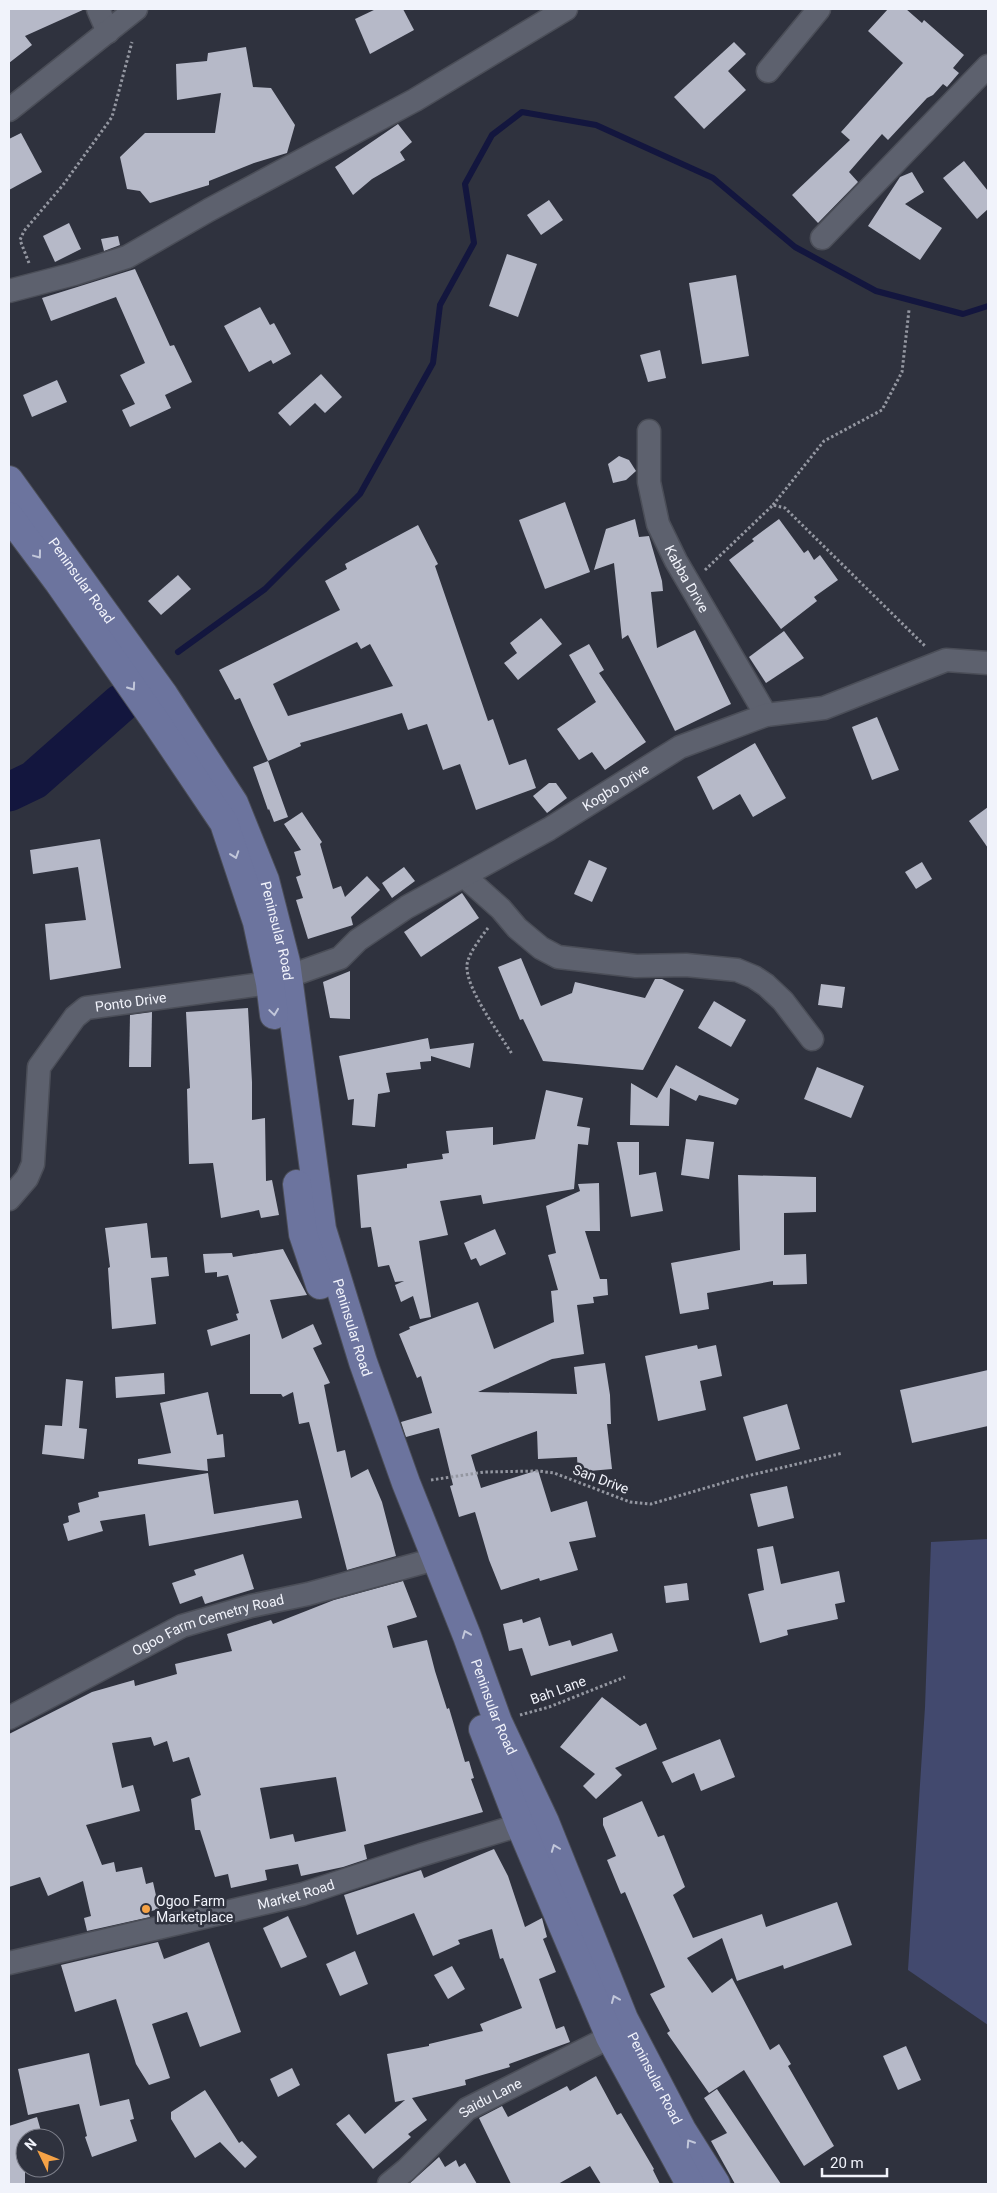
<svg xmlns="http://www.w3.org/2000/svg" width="997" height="2193" viewBox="0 0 997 2193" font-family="Roboto,sans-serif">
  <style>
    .green { fill: #42496e }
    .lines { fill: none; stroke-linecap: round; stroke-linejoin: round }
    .stream { stroke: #13163e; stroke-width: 6 }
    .river { stroke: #13163e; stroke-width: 39 }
    .building { fill: #b6b9c8; fill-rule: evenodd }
    .minor-casing { stroke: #4b4e58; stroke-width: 25 }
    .major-casing { stroke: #4b4e58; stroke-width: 30 }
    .path { stroke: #9497a1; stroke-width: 3; stroke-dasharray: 2.5 2.5; stroke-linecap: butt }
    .minor { stroke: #5d616e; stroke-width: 22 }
    .major { stroke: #6c749e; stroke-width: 28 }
    .oneway { stroke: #c2c7da }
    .poi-dot { fill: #f5a246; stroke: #2f323e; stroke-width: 2 }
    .labels { text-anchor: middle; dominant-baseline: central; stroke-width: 5; stroke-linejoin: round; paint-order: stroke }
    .street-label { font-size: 14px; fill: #f1f3fb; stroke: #2f323e }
    .poi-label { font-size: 14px; fill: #f1f3fb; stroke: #2f323e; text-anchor: start }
  </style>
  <rect width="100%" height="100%" fill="#2f323e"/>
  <polygon class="green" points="988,1539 988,2025 908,1970 925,1707 931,1542"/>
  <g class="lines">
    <polyline class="stream" points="178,652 265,589 360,494 433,363 440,305 474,243 465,184 492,135 522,112 596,125 713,178 795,247 876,291 963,314 988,306"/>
    <polyline class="river" points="9,792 34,780 120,704"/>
  </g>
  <g class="building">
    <polygon points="9,9 85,9 25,36 32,45 9,63"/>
    <polygon points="376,9 403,9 414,30 370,54 355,19"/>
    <polygon points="888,9 906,9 922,23 924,20 964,55 953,68 959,73 947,87 943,84 933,95 927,98 888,140 882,134 849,172 858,182 818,223 792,195 850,140 841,132 903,63 868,31"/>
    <polygon points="734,42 746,54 728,71 746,90 704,129 674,97"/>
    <polygon points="246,47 253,87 271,88 295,125 287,153 254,163 209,181 209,185 150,203 140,191 127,189 120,157 145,133 215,133 221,93 177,100 176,64 207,61 208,53"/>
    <polygon points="398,124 412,142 400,152 405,160 372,179 353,195 335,167"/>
    <polygon points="21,133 42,172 9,190 9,139"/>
    <polygon points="964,161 988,191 988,209 977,219 943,178"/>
    <polygon points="912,172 924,192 905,204 942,228 920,260 868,226 900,177"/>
    <polygon points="549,200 563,220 541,235 527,215"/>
    <polygon points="69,223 81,249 55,262 43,236"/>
    <polygon points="118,236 120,245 104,251 101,239"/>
    <polygon points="507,254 537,264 518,317 489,306"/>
    <polygon points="135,269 170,346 174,345 192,382 165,395 171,408 130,427 122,410 135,404 120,375 145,363 116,297 51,321 42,298"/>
    <polygon points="736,275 749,356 702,364 689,283"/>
    <polygon points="260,307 270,325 274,323 291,354 273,364 271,360 249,372 224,326"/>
    <polygon points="660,350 666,378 648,382 640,355"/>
    <polygon points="321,374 342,397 325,413 315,403 290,426 278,413"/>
    <polygon points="57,380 67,402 32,417 23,395"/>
    <polygon points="619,456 629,460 636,471 626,480 613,483 608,464"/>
    <polygon points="565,502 590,572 545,589 519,520"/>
    <polygon points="635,519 639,537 649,536 662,581 663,591 651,592 657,648 695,630 731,704 675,731 628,635 622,639 614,563 594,570 606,529"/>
    <polygon points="779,519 804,553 808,550 814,560 820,555 838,580 814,597 817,601 781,629 729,560 754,541 752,539"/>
    <path d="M418 525 438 564 435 566 488 721 493 719 509 765 526 759 536 788 476 810 460 764 443 770 427 724 408 730 402 713 300 743 301 746 268 761 288 817 274 822 269 809 268 810 253 767 268 761 240 698 235 700 219 670 340 610 325 581 347 569 345 564ZM357 642 361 649 370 644 393 686 288 716 273 684Z"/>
    <polygon points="178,575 191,589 161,615 148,601"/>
    <polygon points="541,618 562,644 518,680 504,663 517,653 510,643"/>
    <polygon points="784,631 804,658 766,683 749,657"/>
    <polygon points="589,644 604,670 599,673 646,742 605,770 592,752 579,760 557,729 596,702 569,655"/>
    <polygon points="877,717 899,770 872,780 852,727"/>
    <polygon points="755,743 786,798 753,817 740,794 713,810 697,777"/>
    <polygon points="549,783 556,783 567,798 547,813 533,796"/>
    <polygon points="988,807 988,848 969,821"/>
    <polygon points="302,812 322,842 320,844 333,889 341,886 345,897 367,876 380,890 351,917 353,925 308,939 296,900 303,898 296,877 301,875 294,852 301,850 284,824"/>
    <polygon points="100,839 121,968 50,980 45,924 86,920 78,867 33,874 30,850"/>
    <polygon points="589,860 607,868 592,902 574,894"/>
    <polygon points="922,862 932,879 916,889 905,872"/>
    <polygon points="404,867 415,881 392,898 382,883"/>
    <polygon points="462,893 479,918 421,957 404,932"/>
    <polygon points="521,958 541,1006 572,993 575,982 645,998 655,979 662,979 684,990 643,1070 543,1061 523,1019 520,1020 498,967"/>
    <polygon points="350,971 350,1019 330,1018 323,982"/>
    <polygon points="821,984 845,987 842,1008 818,1005"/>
    <polygon points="714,1001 746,1020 731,1047 698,1028"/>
    <polygon points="248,1008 252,1082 252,1120 265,1118 266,1181 272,1180 279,1215 261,1218 259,1210 221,1218 213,1163 189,1164 187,1089 190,1088 186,1012"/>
    <polygon points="152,1012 151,1067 129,1067 130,1015"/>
    <polygon points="428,1038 430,1049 474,1043 470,1068 431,1056 431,1061 420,1062 421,1069 386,1073 390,1092 378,1094 375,1127 352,1125 354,1099 348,1100 339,1056"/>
    <polygon points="676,1065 739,1099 736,1105 699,1095 696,1101 670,1088 669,1126 630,1125 631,1083 657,1098"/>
    <polygon points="817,1067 864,1086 851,1118 804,1099"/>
    <polygon points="546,1090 583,1098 577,1126 590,1128 588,1145 578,1144 574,1189 483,1204 481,1195 440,1201 448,1235 419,1241 431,1317 420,1319 413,1296 401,1302 395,1285 404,1281 395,1282 389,1265 378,1267 371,1227 361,1228 357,1175 407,1168 407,1164 443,1159 442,1154 449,1153 446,1131 493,1127 493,1145 535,1139"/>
    <polygon points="686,1139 714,1142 709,1179 681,1175"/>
    <polygon points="617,1142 639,1142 639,1175 656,1172 663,1211 631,1217"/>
    <polygon points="738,1175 816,1177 816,1212 784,1213 784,1255 806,1254 807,1284 773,1285 773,1281 707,1293 709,1309 680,1314 671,1263 740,1250"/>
    <polygon points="599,1183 600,1231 585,1231 600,1279 607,1279 608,1295 593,1297 594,1303 577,1305 584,1354 552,1359 478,1392 577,1394 574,1367 605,1363 610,1395 611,1424 607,1424 612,1469 578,1472 577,1457 538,1459 537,1431 471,1455 481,1488 538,1470 551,1512 587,1501 596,1537 569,1542 578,1570 540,1581 539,1578 501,1590 489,1560 475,1512 459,1517 450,1486 453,1485 439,1428 406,1437 401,1422 432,1413 421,1376 417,1378 399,1334 410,1329 409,1327 478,1302 494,1349 554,1322 551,1291 558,1290 548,1255 556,1253 546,1206 580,1191 578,1184"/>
    <polygon points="147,1223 151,1258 167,1257 169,1276 151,1278 156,1324 112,1329 108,1268 110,1267 105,1228"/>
    <polygon points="495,1229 506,1254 480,1266 476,1258 471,1260 464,1243"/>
    <polygon points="283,1249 307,1295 270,1300 282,1339 313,1324 322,1344 313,1348 330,1383 324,1385 337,1452 345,1450 351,1478 368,1469 382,1502 396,1556 347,1570 309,1422 299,1424 293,1392 283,1397 281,1394 250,1394 250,1334 211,1346 207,1330 238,1320 236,1314 239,1313 228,1275 217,1277 217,1272 205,1273 203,1254 232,1253 233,1257"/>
    <polygon points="697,1345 698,1349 716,1345 722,1376 700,1381 706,1410 658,1421 645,1356"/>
    <polygon points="988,1370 988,1426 912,1443 900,1390"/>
    <polygon points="164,1373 165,1394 116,1398 115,1377"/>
    <polygon points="66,1379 83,1381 79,1428 87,1429 84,1459 42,1454 45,1425 62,1426"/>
    <polygon points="208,1392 217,1435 223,1434 225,1457 207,1459 208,1471 138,1464 138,1459 171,1453 160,1403"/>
    <polygon points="787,1404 800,1449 756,1461 743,1417"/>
    <polygon points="208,1473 214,1514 298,1500 302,1518 149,1546 145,1514 100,1521 103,1531 68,1541 63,1524 69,1522 68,1516 80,1512 78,1503 99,1497 98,1492"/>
    <polygon points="787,1486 794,1518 758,1527 750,1494"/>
    <polygon points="773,1546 781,1584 839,1571 845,1602 835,1604 838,1619 787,1630 788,1635 760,1643 748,1594 764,1590 757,1549"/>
    <polygon points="243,1554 254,1589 205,1604 202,1596 180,1604 172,1583 196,1575 194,1570"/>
    <path d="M403 1581 417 1617 387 1626 393 1648 427 1640 435 1671 447 1709 449 1708 465 1762 469 1761 474 1778 471 1779 483 1812 364 1845 367 1859 343 1867 301 1876 298 1864 265 1870 267 1880 231 1888 228 1874 215 1877 200 1830H195L191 1799 201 1795 189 1757 173 1762 167 1741 154 1746 151 1737 112 1743 122 1788 133 1785 140 1811 86 1825 102 1865 114 1862 116 1872 142 1867 146 1884 153 1882 159 1909 148 1912 150 1917 87 1931 84 1918 91 1916 83 1881 48 1896 40 1877 9 1887V1734L92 1692 134 1680 135 1686 177 1674 175 1664 232 1651 227 1634 271 1620 273 1624 334 1600ZM336 1777 346 1831 295 1842 293 1834 270 1839 260 1788Z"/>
    <polygon points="687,1583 689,1600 666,1603 664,1586"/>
    <polygon points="540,1617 549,1646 570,1640 572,1646 612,1633 618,1651 531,1676 522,1648 509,1651 503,1624 522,1619 523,1623"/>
    <polygon points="602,1697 640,1726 646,1723 657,1749 615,1768 622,1775 596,1799 583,1786 595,1774 560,1747"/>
    <polygon points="720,1739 735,1777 701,1791 694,1773 672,1783 662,1762"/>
    <polygon points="642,1801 658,1837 664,1835 685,1887 673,1895 693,1938 762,1914 766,1927 837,1902 852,1945 784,1969 783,1965 737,1981 722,1938 687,1958 712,1993 732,1978 770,2050 779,2044 791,2064 788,2066 834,2146 804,2166 744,2070 709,2093 667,2033 670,2031 650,1994 665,1987 625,1892 621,1894 607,1860 616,1856 603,1825 603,1818"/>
    <polygon points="494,1849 508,1876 525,1927 542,1918 547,1937 543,1939 556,1972 539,1979 556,2029 564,2026 570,2042 509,2064 510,2067 465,2080 466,2085 412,2098 427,2120 408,2134 411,2137 373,2169 336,2124 349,2114 365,2134 405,2100 395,2102 387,2054 429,2046 429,2044 483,2031 480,2024 522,2008 503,1958 500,1959 492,1929 458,1940 460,1944 433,1956 414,1913 357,1935 344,1895 421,1870 424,1878"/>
    <polygon points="288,1916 307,1957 281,1968 263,1928"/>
    <polygon points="158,1942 164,1959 209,1942 241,2032 200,2047 187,2012 152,2024 170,2078 149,2085 136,2064 116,1999 75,2012 61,1965"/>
    <polygon points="355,1951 368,1984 340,1996 326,1964"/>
    <polygon points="452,1966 465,1989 448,1999 434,1975"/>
    <polygon points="906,2046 921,2080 898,2090 883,2056"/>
    <polygon points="89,2053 100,2106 129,2099 134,2119 130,2120 137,2141 92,2157 85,2137 87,2136 79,2104 28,2115 18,2069"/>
    <polygon points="292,2068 300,2085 278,2097 270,2079"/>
    <polygon points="596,2076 617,2115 621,2113 654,2169 653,2170 660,2184 601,2184 590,2166 558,2184 511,2184 479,2118 502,2106 508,2117 567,2086 570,2091"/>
    <polygon points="717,2089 781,2184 735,2184 711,2141 727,2133 704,2098"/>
    <polygon points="205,2090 239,2143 242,2141 257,2157 245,2168 220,2142 195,2158 171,2119 171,2112"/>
    <polygon points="37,2117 43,2138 25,2138 25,2184 9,2184 9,2126"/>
    <polygon points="439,2157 445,2167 456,2160 459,2167 465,2163 477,2184 409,2184"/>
  </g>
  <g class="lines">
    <g class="minor-casing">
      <g id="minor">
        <polyline points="98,9 108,32"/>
        <polyline points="768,71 819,9"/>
        <polyline points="9,110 136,9"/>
        <polyline points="822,238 988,66"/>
        <polyline points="9,291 74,274 127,257 209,210 415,100 566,9"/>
        <path id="s1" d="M649 431V482L658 524 676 561 766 715"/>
        <polyline points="464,876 501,909 517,928 541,948 558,957 636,966 686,965 737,970 754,977 766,985 783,1001 812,1039"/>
        <path id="s2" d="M9 1199 27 1178 33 1164 39 1067 75 1017 86 1008 270 983 340 958 358 940 407 907 549 829 680 747 766 715 824 708 946 660 988 663"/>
        <path id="s3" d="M9 1718 182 1626 251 1606 308 1594 421 1563"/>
        <path id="s4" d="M9 1963 303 1894 421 1855 520 1825"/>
        <path id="s5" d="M389 2184 406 2170 467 2109 610 2037"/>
      </g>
    </g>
    <g class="major-casing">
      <g id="major">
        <path id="s6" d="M9 480 164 695 234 803 265 880 286 962 322 1229 363 1362 406 1483 467 1636 498 1722 545 1822 624 2019 682 2130 716 2184"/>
        <polyline points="9,516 59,583 154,719 224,823 257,922 270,983 274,1015"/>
        <polyline points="297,1184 303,1234 320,1285"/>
        <polyline points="483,1729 520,1825 610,2037 690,2184"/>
      </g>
    </g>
    <g class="path">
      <polyline points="29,263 20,240 24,231 63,185 112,117 132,42"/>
      <polyline points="773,505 824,441 882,410 902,372 909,310"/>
      <polyline points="705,570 773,505 785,508 925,646"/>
      <path d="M488 928C482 936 468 954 467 965 465 988 500 1034 512 1054"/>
      <polyline points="431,1480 484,1472 538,1471 554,1473 630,1502 651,1504 743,1477 843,1453"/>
      <polyline points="520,1715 549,1707 625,1677"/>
    </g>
    <use href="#minor" class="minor"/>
    <use href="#major" class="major"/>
  </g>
  <defs><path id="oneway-chevron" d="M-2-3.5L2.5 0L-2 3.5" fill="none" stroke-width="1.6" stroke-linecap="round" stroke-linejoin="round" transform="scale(1.25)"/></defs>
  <g class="oneway">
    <use href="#oneway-chevron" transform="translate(38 555) rotate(53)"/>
    <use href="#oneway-chevron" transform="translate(132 687) rotate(55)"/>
    <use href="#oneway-chevron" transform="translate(235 855) rotate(71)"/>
    <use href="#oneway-chevron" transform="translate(274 1012) rotate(82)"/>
    <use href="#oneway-chevron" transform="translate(466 1634) rotate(-112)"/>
    <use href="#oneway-chevron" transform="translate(555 1848) rotate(-111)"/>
    <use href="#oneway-chevron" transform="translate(615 1999) rotate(-113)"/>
    <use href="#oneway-chevron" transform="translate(690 2143) rotate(-123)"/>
  </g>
  <circle class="poi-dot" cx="146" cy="1909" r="5"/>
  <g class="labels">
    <g class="street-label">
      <text stroke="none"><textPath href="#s1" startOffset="156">Kabba Drive</textPath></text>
      <text stroke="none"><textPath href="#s6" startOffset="124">Peninsular Road</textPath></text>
      <text stroke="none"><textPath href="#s2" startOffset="801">Kogbo Drive</textPath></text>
      <text stroke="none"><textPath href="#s6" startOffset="529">Peninsular Road</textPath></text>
      <text stroke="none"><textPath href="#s2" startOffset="261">Ponto Drive</textPath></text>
      <text stroke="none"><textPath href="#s6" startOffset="934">Peninsular Road</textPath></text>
      <text transform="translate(601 1479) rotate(21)">San Drive</text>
      <text stroke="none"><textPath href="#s3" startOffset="221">Ogoo Farm Cemetry Road</textPath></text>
      <text transform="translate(558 1690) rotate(-20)">Bah Lane</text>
      <text stroke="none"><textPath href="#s6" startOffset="1339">Peninsular Road</textPath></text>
      <text stroke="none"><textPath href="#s4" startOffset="295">Market Road</textPath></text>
      <text stroke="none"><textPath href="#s6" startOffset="1744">Peninsular Road</textPath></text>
      <text stroke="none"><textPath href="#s5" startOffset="134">Saidu Lane</textPath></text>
    </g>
    <g class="poi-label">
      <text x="156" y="1901">Ogoo Farm<tspan x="156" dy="16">Marketplace</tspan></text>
    </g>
  </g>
  <rect width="997" height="2193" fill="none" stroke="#f1f3fb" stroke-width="20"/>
  <g transform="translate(40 2153) rotate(313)"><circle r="24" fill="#2f323e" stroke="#7d7f8a"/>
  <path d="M0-4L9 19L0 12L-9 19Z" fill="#f5a246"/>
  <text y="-8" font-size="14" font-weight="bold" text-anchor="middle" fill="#f1f3fb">N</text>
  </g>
  <path d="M822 2168v8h65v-8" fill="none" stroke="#f1f3fb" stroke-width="2.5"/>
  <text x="830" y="2168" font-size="15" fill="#f1f3fb" stroke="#2f323e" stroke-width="4" paint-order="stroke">20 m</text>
</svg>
